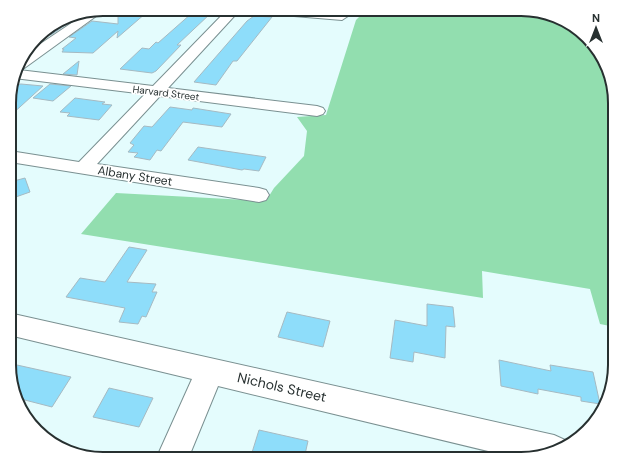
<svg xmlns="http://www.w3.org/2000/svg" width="624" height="468" viewBox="0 0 624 468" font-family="'DM Sans',sans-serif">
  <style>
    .green { fill: #92deaf }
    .building { fill: #8eddfa; stroke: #a6bac2 }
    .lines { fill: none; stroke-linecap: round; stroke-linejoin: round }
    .minor-casing { stroke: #7a9091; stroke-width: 2 }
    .minor { fill: #fff; fill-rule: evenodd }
    .labels { text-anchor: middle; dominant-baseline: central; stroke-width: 3.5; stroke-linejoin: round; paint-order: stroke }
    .far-street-label { font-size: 10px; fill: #273030; stroke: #fff }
    .street-label { font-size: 12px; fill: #273030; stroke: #fff }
    .near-street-label { font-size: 14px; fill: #273030; stroke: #fff }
    .rim { fill: none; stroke: #273030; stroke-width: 2 }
  </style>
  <rect width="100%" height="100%" fill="#e4fcfd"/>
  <polygon class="green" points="527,9 583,32 605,62 615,103 615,327 600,324 590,289 482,271 483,298 81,234 116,193 266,201 274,188 304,156 307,131 297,117 326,115 356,20 365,11"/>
  <g class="building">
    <polygon points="146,13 117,38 118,31 93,53 62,52 64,49 62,49 76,38 69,37 92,21 118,24 118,14"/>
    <polygon points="192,13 211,13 177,45 181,45 156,71 152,73 120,69 142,48 149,49 156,42 158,43"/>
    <polygon points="254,16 272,17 237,61 233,61 216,85 194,82 247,21"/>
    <polygon points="65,19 74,19 51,35 40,34"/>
    <polygon points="79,61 77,75 63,74"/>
    <polygon points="21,84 43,86 10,116 11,88 15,85"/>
    <polygon points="50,84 71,86 53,101 33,98"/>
    <polygon points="75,98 105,102 102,104 112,105 99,120 67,116 70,113 60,112"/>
    <polygon points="170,107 192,110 193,108 231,114 222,127 183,122 161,151 157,150 150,160 134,157 138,153 128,152 134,145 130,143 144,126 152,127"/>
    <polygon points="198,147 266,157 259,171 244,169 242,170 188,160"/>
    <polygon points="25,178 30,192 10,199 10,182"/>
    <polygon points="129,247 147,250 127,282 156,284 152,292 157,292 146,317 142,316 138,324 119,322 125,308 66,297 80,278 105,282"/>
    <polygon points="427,304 453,307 455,327 446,326 445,358 414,352 413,362 390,358 395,320 427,326"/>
    <polygon points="287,312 330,321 323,347 278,337"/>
    <polygon points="499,360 551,371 550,365 593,372 600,404 581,401 581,397 538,389 538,394 501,386"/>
    <polygon points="17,365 71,377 52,407 17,398 10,374"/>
    <polygon points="109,388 153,398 139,427 93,417"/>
    <polygon points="259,430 308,441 304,459 250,459"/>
  </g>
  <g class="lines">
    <g class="minor-casing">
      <g id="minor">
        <polygon points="329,11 342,12 348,16 342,20 294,16 288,12"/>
        <polygon points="225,12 238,12 168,88 317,106 323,108 325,111 323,114 317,116 160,96 97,164 259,188 266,190 269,195 266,200 259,202 10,162 10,151 79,162 145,94 14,78 21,57 85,14 99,14 23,69 19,70 153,86"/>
        <polygon points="9,313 554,435 565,440 568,445 562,449 521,459 218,386 188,459 156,459 192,379 9,335"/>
      </g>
    </g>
    <use href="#minor" class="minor"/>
  </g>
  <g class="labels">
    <g class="far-street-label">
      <text transform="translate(166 93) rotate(7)">Harvard Street</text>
    </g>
    <g class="street-label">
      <text transform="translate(135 176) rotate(9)">Albany Street</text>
    </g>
    <g class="near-street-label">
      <text transform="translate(282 387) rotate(13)">Nichols Street</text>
    </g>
  </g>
  <path d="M0 0H624V468H0ZM103 16H521A87 87 0 0 1 608 103V365A87 87 0 0 1 521 452H103A87 87 0 0 1 16 365V103A87 87 0 0 1 103 16Z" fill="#fff" fill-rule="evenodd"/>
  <path class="rim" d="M103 16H521A87 87 0 0 1 608 103V365A87 87 0 0 1 521 452H103A87 87 0 0 1 16 365V103A87 87 0 0 1 103 16Z"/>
  <g transform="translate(596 28)" stroke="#ffffff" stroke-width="3" paint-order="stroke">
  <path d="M0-3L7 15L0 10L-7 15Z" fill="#273030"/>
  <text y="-6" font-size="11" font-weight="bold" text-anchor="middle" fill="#273030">N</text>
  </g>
</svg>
